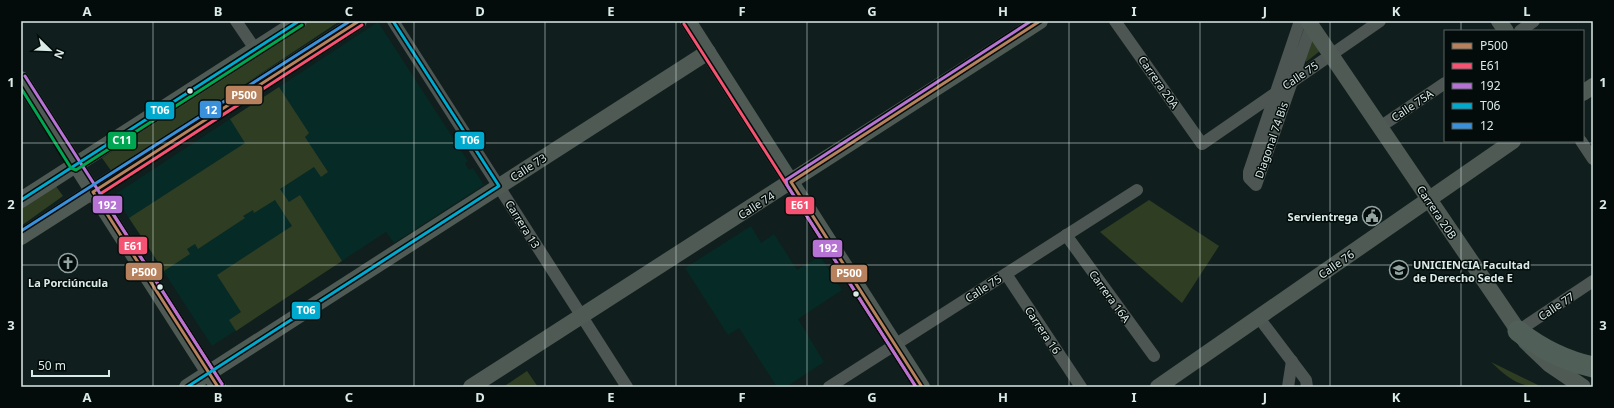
<svg xmlns="http://www.w3.org/2000/svg" width="1614" height="408" viewBox="0 0 1614 408" font-family="'Noto Sans',sans-serif">
  <style>
    .built { fill: #062a26 }
    .green { fill: #2f3d23 }
    .lines { fill: none; stroke-linecap: round; stroke-linejoin: round }
    .street { stroke: #4e5653; stroke-width: 12 }
    .secondary { stroke: #4f5a55; stroke-width: 16 }
    .highway { stroke: #515f59; stroke-width: 21 }
    .bus-1-casing { stroke: #030c0a; stroke-width: 6 }
    .bus-2-casing { stroke: #030c0a; stroke-width: 6 }
    .bus-3-casing { stroke: #030c0a; stroke-width: 6 }
    .bus-4-casing { stroke: #030c0a; stroke-width: 6 }
    .bus-5-casing { stroke: #030c0a; stroke-width: 6 }
    .bus-6-casing { stroke: #030c0a; stroke-width: 6 }
    .bus-1 { stroke: #b6815c; stroke-width: 3 }
    .bus-2 { stroke: #f65372; stroke-width: 3 }
    .bus-3 { stroke: #b673d3; stroke-width: 3 }
    .bus-4 { stroke: #00a9ce; stroke-width: 3 }
    .bus-5 { stroke: #3a90db; stroke-width: 3 }
    .bus-6 { stroke: #00a651; stroke-width: 3 }
    .grid { fill: none; stroke: #daeae7; stroke-width: 1; stroke-opacity: 0.55 }
    .bus-dot { fill: #daeae7; stroke: #030c0a; stroke-width: 1.5 }
    .labels { text-anchor: middle; dominant-baseline: central; stroke-width: 3; stroke-linejoin: round; paint-order: stroke }
    .street-label { font-size: 11px; fill: #daeae7; stroke: #030c0a }
    .poi-label { font-size: 11px; font-weight: bold; fill: #daeae7; stroke: #030c0a; text-anchor: end }
    .line-badge { stroke: #030c0a; stroke-width: 1.5 }
    .badge-label { font-size: 11px; text-anchor: middle; font-weight: bold; fill: #fff }
    .neatline { fill: none; stroke: #daeae7; stroke-width: 1.5 }
    .grid-label { font-size: 13px; text-anchor: middle; font-weight: bold; fill: #daeae7 }
  </style>
  <rect width="100%" height="100%" fill="#101f1d"/>
  <g class="built">
    <polygon points="378,22 468,161 465,163 469,170 473,168 484,185 394,243 386,232 212,346 114,195"/>
    <polygon points="751,226 761,243 774,234 797,270 820,256 842,290 798,319 824,362 786,387 777,387 739,328 728,335 685,268"/>
  </g>
  <g class="green">
    <polygon points="309,21 340,21 112,172 102,158"/>
    <polygon points="1312,38 1320,51 1306,62 1305,58"/>
    <polygon points="279,87 309,133 305,137 328,172 321,177 314,167 280,189 289,202 300,195 342,261 236,331 229,320 241,312 217,275 292,226 275,200 254,213 253,210 243,216 245,218 198,249 195,244 187,249 190,254 164,271 129,218 245,143 230,119"/>
    <polygon points="55,185 63,196 21,226 21,208"/>
    <polygon points="1149,200 1219,246 1182,303 1100,232"/>
    <path d="M1491 362 1542 387C1518 387 1508 378 1491 362Z"/>
    <polygon points="527,371 538,387 503,387"/>
  </g>
  <g class="lines">
    <g class="street">
      <polyline points="236,21 255,49"/>
      <polyline points="393,21 627,387"/>
      <polyline points="1115,21 1202,144 1380,21"/>
      <polyline points="1300,21 1249,172 1249,178 1256,185 1313,21"/>
      <polyline points="1520,31 1534,21"/>
      <polyline points="1380,127 1445,83"/>
      <polyline points="1581,141 1593,159"/>
      <polyline points="1066,235 1154,356"/>
      <polyline points="1006,274 1081,387"/>
      <polyline points="1259,318 1306,380 1307,387"/>
      <polyline points="1518,331 1593,281"/>
      <polyline points="829,387 1137,190"/>
      <polyline points="1288,387 1292,361"/>
    </g>
    <g class="secondary">
      <polyline points="688,21 922,387"/>
      <polyline points="1308,21 1526,342 1549,364 1583,387"/>
      <polyline points="1499,21 1506,31"/>
      <polyline points="21,79 218,387"/>
      <polyline points="1583,93 1593,86"/>
      <polyline points="21,200 299,21"/>
      <polyline points="21,237 359,21"/>
      <polyline points="187,387 708,52"/>
      <polyline points="471,387 1040,21"/>
      <polyline points="1158,387 1513,141"/>
    </g>
    <path class="highway" d="M1518 331C1541 349 1565 361 1593 367"/>
    <g class="bus-1-casing">
      <g id="bus-1">
        <polyline points="218,387 93,192 359,21"/>
        <polyline points="922,387 791,182 1040,21"/>
      </g>
    </g>
    <g class="bus-2-casing">
      <g id="bus-2">
        <polyline points="684,24 916,387"/>
        <polyline points="222,384 100,194 362,25"/>
      </g>
    </g>
    <g class="bus-3-casing">
      <g id="bus-3">
        <polyline points="25,76 222,384"/>
        <polyline points="916,387 787,185 786,180 1031,21"/>
      </g>
    </g>
    <g class="bus-4-casing">
      <g id="bus-4">
        <polyline points="21,200 299,21"/>
        <polyline points="187,387 499,186 393,21"/>
      </g>
    </g>
    <g class="bus-5-casing">
      <polyline id="bus-5" points="21,231 350,21"/>
    </g>
    <g class="bus-6-casing">
      <polyline id="bus-6" points="21,88 71,168 76,170 302,25"/>
    </g>
    <use href="#bus-1" class="bus-1"/>
    <use href="#bus-2" class="bus-2"/>
    <use href="#bus-3" class="bus-3"/>
    <use href="#bus-4" class="bus-4"/>
    <use href="#bus-5" class="bus-5"/>
    <use href="#bus-6" class="bus-6"/>
  </g>
  <path class="grid" d="M153 21V387M284 21V387M414 21V387M545 21V387M676 21V387M807 21V387M938 21V387M1069 21V387M1200 21V387M1330 21V387M1461 21V31M1461 141V387M21 143H1593M21 265H1593"/>
  <defs>
    <g id="civic-ring" transform="scale(1)"><circle r="9.5" fill="#030c0a" stroke="#93a3a0" stroke-width="1.5"/><path d="M-.6-6.5H3V-4.5H.6V-3L4-1V1h2V6H-6V1h2V-1L-.6-3ZM-1.2 2.5V6h2.4V2.5Z" fill="#93a3a0"/></g>
    <g id="church-ring" transform="scale(1)"><circle r="9.5" fill="#030c0a" stroke="#93a3a0" stroke-width="1.5"/><path d="M-1.2-6h2.4v3.5h3.3v2.4h-3.3V6h-2.4V-.1h-3.3v-2.4h3.3Z" fill="#93a3a0"/></g>
    <g id="university-ring" transform="scale(1)"><circle r="9.5" fill="#030c0a" stroke="#93a3a0" stroke-width="1.5"/><path d="M0-5L7-2L0 1L-7-2ZM-4 1L0 2.5L4 1V4Q0 6-4 4Z" fill="#93a3a0"/></g>
  </defs>
  <g fill-rule="evenodd">
    <use href="#civic-ring" x="1372" y="216"/>
    <use href="#church-ring" x="68" y="263"/>
    <use href="#university-ring" x="1399" y="270"/>
  </g>
  <g class="bus-dot">
    <circle cx="190" cy="91" r="3.5"/>
    <circle cx="160" cy="287" r="3.5"/>
    <circle cx="856" cy="294" r="3.5"/>
  </g>
  <g class="labels">
    <g class="street-label">
      <text transform="translate(1300 75) rotate(-34)">Calle 75</text>
      <text transform="translate(1159 82) rotate(55)">Carrera 20A</text>
      <text transform="translate(1412 105) rotate(-34)">Calle 75A</text>
      <text transform="translate(1271 140) rotate(-71)">Diagonal 74 Bis</text>
      <text transform="translate(528 167) rotate(-33)">Calle 73</text>
      <text transform="translate(756 205) rotate(-33)">Calle 74</text>
      <text transform="translate(1437 212) rotate(56)">Carrera 20B</text>
      <text transform="translate(523 224) rotate(58)">Carrera 13</text>
      <text transform="translate(1336 264) rotate(-35)">Calle 76</text>
      <text transform="translate(983 288) rotate(-33)">Calle 75</text>
      <text transform="translate(1110 296) rotate(54)">Carrera 16A</text>
      <text transform="translate(1556 306) rotate(-34)">Calle 77</text>
      <text transform="translate(1043 330) rotate(56)">Carrera 16</text>
    </g>
    <g class="poi-label">
      <text x="1358" y="216">Servientrega</text>
      <text x="1413" y="264" text-anchor="start">UNICIENCIA Facultad<tspan x="1413" dy="13">de Derecho Sede E</tspan></text>
      <text x="68" y="282" text-anchor="middle">La Porciúncula</text>
    </g>
  </g>
  <g class="line-badge">
    <rect x="225" y="85" width="38" height="20" rx="4" fill="#b6815c"/>
    <rect x="199" y="100" width="23" height="19" rx="4" fill="#3a90db"/>
    <rect x="145" y="101" width="30" height="19" rx="4" fill="#00a9ce"/>
    <rect x="454" y="131" width="31" height="19" rx="4" fill="#00a9ce"/>
    <rect x="107" y="131" width="30" height="19" rx="4" fill="#00a651"/>
    <rect x="92" y="195" width="31" height="19" rx="4" fill="#b673d3"/>
    <rect x="785" y="196" width="30" height="19" rx="4" fill="#f65372"/>
    <rect x="118" y="236" width="30" height="19" rx="4" fill="#f65372"/>
    <rect x="812" y="239" width="31" height="19" rx="4" fill="#b673d3"/>
    <rect x="125" y="262" width="38" height="19" rx="4" fill="#b6815c"/>
    <rect x="830" y="264" width="38" height="19" rx="4" fill="#b6815c"/>
    <rect x="291" y="301" width="30" height="19" rx="4" fill="#00a9ce"/>
  </g>
  <g class="badge-label">
    <text x="244" y="99">P500</text>
    <text x="211" y="114">12</text>
    <text x="160" y="114">T06</text>
    <text x="470" y="144">T06</text>
    <text x="122" y="144">C11</text>
    <text x="107" y="209">192</text>
    <text x="800" y="209">E61</text>
    <text x="133" y="250">E61</text>
    <text x="828" y="252">192</text>
    <text x="144" y="276">P500</text>
    <text x="849" y="277">P500</text>
    <text x="306" y="314">T06</text>
  </g>
  <rect width="1614" height="408" fill="none" stroke="#030c0a" stroke-width="44"/>
  <rect x="1444" y="30" width="140" height="112" fill="#030c0a" stroke="#596562"/>
  <rect x="1452" y="43" width="20" height="6" fill="#b6815c" stroke="#596562"/>
  <text x="1480" y="50" font-size="12" fill="#daeae7">P500</text>
  <rect x="1452" y="63" width="20" height="6" fill="#f65372" stroke="#596562"/>
  <text x="1480" y="70" font-size="12" fill="#daeae7">E61</text>
  <rect x="1452" y="83" width="20" height="6" fill="#b673d3" stroke="#596562"/>
  <text x="1480" y="90" font-size="12" fill="#daeae7">192</text>
  <rect x="1452" y="103" width="20" height="6" fill="#00a9ce" stroke="#596562"/>
  <text x="1480" y="110" font-size="12" fill="#daeae7">T06</text>
  <rect x="1452" y="123" width="20" height="6" fill="#3a90db" stroke="#596562"/>
  <text x="1480" y="130" font-size="12" fill="#daeae7">12</text>
  <g transform="translate(50 50) rotate(113)" stroke="#030c0a" stroke-width="3" paint-order="stroke">
  <path d="M0-3L7 15L0 10L-7 15Z" fill="#daeae7"/>
  <text y="-6" font-size="11" font-weight="bold" text-anchor="middle" fill="#daeae7">N</text>
  </g>
  <path d="M32 370v6h77v-6" fill="none" stroke="#daeae7" stroke-width="2"/>
  <text x="38" y="370" font-size="12" fill="#daeae7" stroke="#030c0a" stroke-width="3" paint-order="stroke">50 m</text>
  <rect x="22" y="22" width="1570" height="364" class="neatline"/>
  <g class="grid-label">
    <text x="87" y="16">A</text>
    <text x="218" y="16">B</text>
    <text x="349" y="16">C</text>
    <text x="480" y="16">D</text>
    <text x="611" y="16">E</text>
    <text x="742" y="16">F</text>
    <text x="872" y="16">G</text>
    <text x="1003" y="16">H</text>
    <text x="1134" y="16">I</text>
    <text x="1265" y="16">J</text>
    <text x="1396" y="16">K</text>
    <text x="1527" y="16">L</text>
    <text x="11" y="87">1</text>
    <text x="1603" y="87">1</text>
    <text x="11" y="209">2</text>
    <text x="1603" y="209">2</text>
    <text x="11" y="330">3</text>
    <text x="1603" y="330">3</text>
    <text x="87" y="402">A</text>
    <text x="218" y="402">B</text>
    <text x="349" y="402">C</text>
    <text x="480" y="402">D</text>
    <text x="611" y="402">E</text>
    <text x="742" y="402">F</text>
    <text x="872" y="402">G</text>
    <text x="1003" y="402">H</text>
    <text x="1134" y="402">I</text>
    <text x="1265" y="402">J</text>
    <text x="1396" y="402">K</text>
    <text x="1527" y="402">L</text>
  </g>
</svg>
